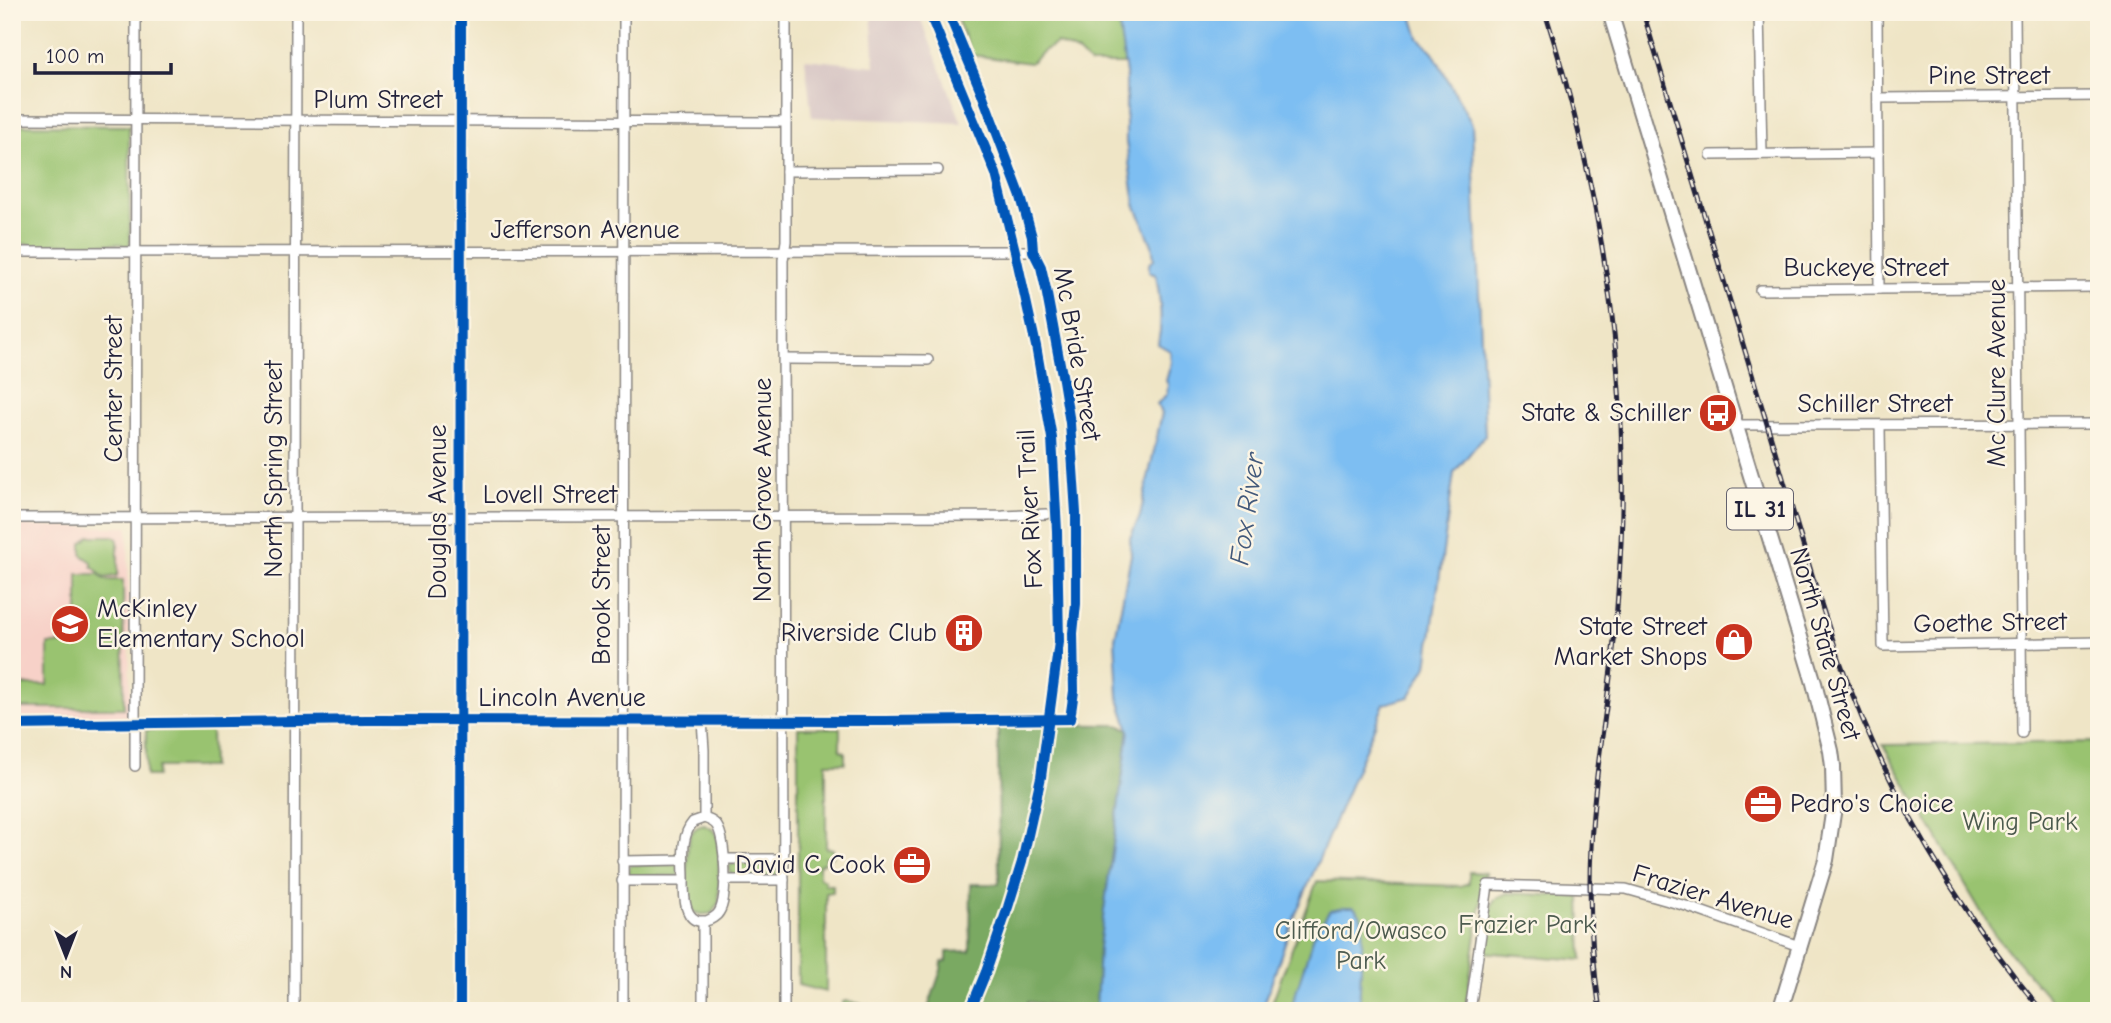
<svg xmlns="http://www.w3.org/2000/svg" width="2111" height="1023" viewBox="0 0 2111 1023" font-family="'Comic Neue',sans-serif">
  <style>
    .built { fill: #f7d1c8 }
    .industrial { fill: #d2bfc0 }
    .green { fill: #99c370; stroke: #5e7256; stroke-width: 2 }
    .forest { fill: #7aa962; stroke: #4e664e; stroke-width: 2 }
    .water { fill: #7dbef2; stroke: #507096; stroke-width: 2 }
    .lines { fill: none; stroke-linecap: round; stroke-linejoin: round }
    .minor-casing { stroke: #888480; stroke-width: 12 }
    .primary-casing { stroke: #888480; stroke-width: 18 }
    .minor { stroke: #fff; stroke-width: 9 }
    .primary { stroke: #fff; stroke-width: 14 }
    .rail-casing { stroke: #22223b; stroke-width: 5 }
    .rail { stroke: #fcf5e5; stroke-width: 2.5; stroke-dasharray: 8; stroke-linecap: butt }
    .cycleway-casing { stroke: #fcf5e5; stroke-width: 15 }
    .cycleway { stroke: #0057b8; stroke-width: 10 }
    .labels { text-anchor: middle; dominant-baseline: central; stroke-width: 5; stroke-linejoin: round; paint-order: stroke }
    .shield { fill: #fcf5e5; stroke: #63616e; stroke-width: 2 }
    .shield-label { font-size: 24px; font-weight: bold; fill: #22223b }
    .street-label { font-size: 26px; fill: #22223b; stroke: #fcf5e5 }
    .poi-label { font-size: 26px; fill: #22223b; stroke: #fcf5e5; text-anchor: end }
    .park-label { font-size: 26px; fill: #4c5a4e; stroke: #fcf5e5 }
    .water-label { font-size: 28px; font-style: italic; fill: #42597b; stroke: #fcf5e5 }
  </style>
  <rect width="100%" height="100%" fill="#fcf5e5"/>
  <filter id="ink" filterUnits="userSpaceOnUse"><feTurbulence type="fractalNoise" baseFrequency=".0143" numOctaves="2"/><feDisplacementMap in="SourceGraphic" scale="14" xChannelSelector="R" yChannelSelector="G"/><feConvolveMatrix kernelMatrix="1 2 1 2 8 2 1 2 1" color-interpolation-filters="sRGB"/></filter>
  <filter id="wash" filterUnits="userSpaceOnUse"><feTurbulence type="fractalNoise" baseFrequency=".00686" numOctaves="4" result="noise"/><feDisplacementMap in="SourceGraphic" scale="28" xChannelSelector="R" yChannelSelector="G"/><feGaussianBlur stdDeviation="1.57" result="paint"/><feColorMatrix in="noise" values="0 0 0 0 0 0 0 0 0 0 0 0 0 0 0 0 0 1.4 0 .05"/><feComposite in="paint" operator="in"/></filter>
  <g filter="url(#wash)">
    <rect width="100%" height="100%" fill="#efe5c6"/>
    <polygon class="built" points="12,526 128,527 130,709 127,716 12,718"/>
    <polygon class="industrial" points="871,12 918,12 962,123 812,117 805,59 875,66"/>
    <g class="green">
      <polygon points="954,12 1117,12 1125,64 1090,64 1079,53 1057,43 1044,51 1030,63 972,55"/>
      <polygon points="12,125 129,126 130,246 123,246 121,244 50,244 49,246 32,247 30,244 12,244"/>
      <polygon points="90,536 114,536 118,540 118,574 116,576 104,578 92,566 92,562 82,555 82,543"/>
      <polygon points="78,574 99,574 105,580 123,580 124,708 12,708 12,685 48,685 48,644 78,644"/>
      <polygon points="798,728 840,728 840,750 845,752 845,763 826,763 826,848 833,849 833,857 825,857 825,862 819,865 819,877 825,881 825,885 833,885 833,892 826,893 826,992 798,985"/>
      <polygon points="211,729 212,767 158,767 157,776 146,776 146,730"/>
      <polygon points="2099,742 2099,1011 2060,1011 1994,934 1883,745"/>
      <path d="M704 825 712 829 717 836 719 853V902L712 913C705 915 698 916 692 910 685 901 686 845 691 834 694 828 698 826 704 825Z"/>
      <polygon points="668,864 677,865 680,868 679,874 676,876 629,876 629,865"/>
      <polygon points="731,864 776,864 778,866 777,876 731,877 729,866"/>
      <polygon points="1469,872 1485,873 1465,1011 1269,1011 1317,881 1460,886 1469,883"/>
      <polygon points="1507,893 1580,897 1582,960 1481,952 1487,908 1491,909 1494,900"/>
      <polygon points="846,1001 872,1006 872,1011 843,1011 843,1002"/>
    </g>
    <polygon class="forest" points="1000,724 1117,725 1129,729 1099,947 1096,1010 1028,1002 1025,1011 927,1011 941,970 942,962 947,961 947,952 970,951 971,884 999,884 998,731"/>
    <g class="water">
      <path d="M1117 12H1411L1419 38 1433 52 1472 124 1485 435 1454 473 1427 666 1409 697 1384 704 1290 928 1262 1011H1096L1099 947 1129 730 1118 696 1115 639 1131 555 1130 538 1140 516 1162 413 1157 404 1167 394 1168 384 1166 381 1171 363 1170 351 1158 344C1163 320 1160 299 1156 275L1149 272V264L1154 259 1152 245 1135 204 1126 142V74Z"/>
      <polygon points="1345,907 1354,907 1360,914 1363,925 1359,1011 1290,1011 1314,935 1330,910"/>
    </g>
  </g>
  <g filter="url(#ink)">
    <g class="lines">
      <g class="minor-casing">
        <g id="minor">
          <polyline points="1759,12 1762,154"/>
          <polyline points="1877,12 1879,289"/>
          <polyline points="2015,12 2022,733"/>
          <polyline points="1879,98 2099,96"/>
          <polyline points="12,119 786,122"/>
          <polyline points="1711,155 1878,153"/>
          <polyline points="786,171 938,170"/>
          <polyline points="12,252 1033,251"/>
          <polyline points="1760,290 2099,287"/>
          <polyline points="784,359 928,360"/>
          <polyline points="1735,425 2099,424"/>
          <polyline points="1880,426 1883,646 2099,642"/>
          <polyline points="12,518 1003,516 1046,514"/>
          <polyline points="702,720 704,750 704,818"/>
          <polyline points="12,725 367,720 884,721 1070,719 1074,691 1073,633 1076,604 1076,513 1070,423 1063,380 1046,289 1041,267 1033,251 1032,237 1021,197 981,91 948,12"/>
          <polyline points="135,766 136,12"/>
          <path d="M704 818C709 820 714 821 717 826 726 840 728 899 719 912 717 916 710 920 706 921 683 925 684 894 684 879 684 860 680 837 693 822Z"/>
          <polyline points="724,859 784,859"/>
          <polyline points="622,861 684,860"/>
          <polyline points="724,880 784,880"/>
          <polyline points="622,881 684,881"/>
          <polyline points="294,1011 296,12"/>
          <polyline points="460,1011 461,12"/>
          <polyline points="623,1011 624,12"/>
          <polyline points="703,1011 703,921"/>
          <polyline points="784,1011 783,260 786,241 786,12"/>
          <polyline points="1470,1011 1488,885 1626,889 1686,906 1799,946"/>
        </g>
      </g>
      <g class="primary-casing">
        <polyline id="primary" points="1610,12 1814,683 1831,751 1833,766 1834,807 1826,860 1780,1011"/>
      </g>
      <use href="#minor" class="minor"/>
      <use href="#primary" class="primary"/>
      <g class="rail-casing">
        <g id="rail">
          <path d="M1545 12C1599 183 1629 363 1621 543 1619 585 1616 627 1611 669 1604 728 1593 788 1591 848 1588 902 1592 957 1600 1011"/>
          <path d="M1643 12C1683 146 1724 280 1764 414 1789 497 1812 581 1841 664 1886 790 1957 908 2042 1011"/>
        </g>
      </g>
      <use href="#rail" class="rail"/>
      <g class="cycleway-casing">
        <g id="cycleway">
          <polyline points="929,12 996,174 1015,251 1036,346 1052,438 1057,531 1059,642 1041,777 1022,862 1008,907 986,972 970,1011"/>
          <polyline points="12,725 367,720 884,721 1070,719 1074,691 1073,633 1076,604 1076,513 1070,423 1063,380 1046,289 1041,267 1033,251 1032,237 1021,197 981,91 948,12"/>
          <polyline points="460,1011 461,12"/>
        </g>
      </g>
      <use href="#cycleway" class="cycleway"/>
    </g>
  </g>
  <defs>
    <g id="bus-disc" transform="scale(2.0125)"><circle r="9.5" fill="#c8321e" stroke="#fcf5e5"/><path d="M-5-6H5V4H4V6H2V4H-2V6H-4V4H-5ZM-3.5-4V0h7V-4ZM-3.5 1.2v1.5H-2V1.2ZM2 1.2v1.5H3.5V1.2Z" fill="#fff"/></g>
    <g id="school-disc" transform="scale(2.0125)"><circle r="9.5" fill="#c8321e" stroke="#fcf5e5"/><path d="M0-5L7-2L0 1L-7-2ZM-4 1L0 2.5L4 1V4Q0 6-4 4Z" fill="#fff"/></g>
    <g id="building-disc" transform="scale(2.0125)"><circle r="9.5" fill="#c8321e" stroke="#fcf5e5"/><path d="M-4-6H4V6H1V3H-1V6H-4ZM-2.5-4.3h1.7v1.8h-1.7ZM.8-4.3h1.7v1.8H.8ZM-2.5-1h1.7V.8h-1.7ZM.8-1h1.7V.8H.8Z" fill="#fff"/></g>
    <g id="shop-disc" transform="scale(2.0125)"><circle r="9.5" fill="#c8321e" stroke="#fcf5e5"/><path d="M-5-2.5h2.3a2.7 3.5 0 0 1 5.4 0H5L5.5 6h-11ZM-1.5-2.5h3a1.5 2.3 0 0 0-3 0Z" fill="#fff"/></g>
    <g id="office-disc" transform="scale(2.0125)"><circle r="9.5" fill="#c8321e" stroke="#fcf5e5"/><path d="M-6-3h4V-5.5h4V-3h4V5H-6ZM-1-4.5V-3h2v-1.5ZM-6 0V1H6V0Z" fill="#fff"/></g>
  </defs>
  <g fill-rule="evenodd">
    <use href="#bus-disc" x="1718" y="413"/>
    <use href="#school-disc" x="70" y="624"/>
    <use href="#building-disc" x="964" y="633"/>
    <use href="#shop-disc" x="1734" y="642"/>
    <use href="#office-disc" x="1763" y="804"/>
    <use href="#office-disc" x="912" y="865"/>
  </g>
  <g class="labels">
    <rect class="shield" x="1727" y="488.5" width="66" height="41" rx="5"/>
    <g class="shield-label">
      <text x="1760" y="509">IL 31</text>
    </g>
    <g class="street-label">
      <text x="1989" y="76">Pine Street</text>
      <text x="378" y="100">Plum Street</text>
      <text x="585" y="230">Jefferson Avenue</text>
      <text x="1866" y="268">Buckeye Street</text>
      <text transform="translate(1077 354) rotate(80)">Mc Bride Street</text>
      <text transform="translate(1997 373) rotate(-90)">Mc Clure Avenue</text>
      <text transform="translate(114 389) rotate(-90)">Center Street</text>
      <text x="1875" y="404">Schiller Street</text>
      <text transform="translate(274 469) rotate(-90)">North Spring Street</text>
      <text transform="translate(763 490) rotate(-90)">North Grove Avenue</text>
      <text x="550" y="495">Lovell Street</text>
      <text transform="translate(1030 509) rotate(-93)">Fox River Trail</text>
      <text transform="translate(438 512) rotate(-90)">Douglas Avenue</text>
      <text transform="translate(602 595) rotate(-90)">Brook Street</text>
      <text transform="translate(1990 623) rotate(-1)">Goethe Street</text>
      <text transform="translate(1825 644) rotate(74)">North State Street</text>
      <text x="562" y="698">Lincoln Avenue</text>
      <text transform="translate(1713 897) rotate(17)">Frazier Avenue</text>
    </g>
    <g class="poi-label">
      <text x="1691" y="413">State &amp; Schiller</text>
      <text x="97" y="609" text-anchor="start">McKinley<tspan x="97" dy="30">Elementary School</tspan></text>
      <text x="1707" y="627">State Street<tspan x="1707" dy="30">Market Shops</tspan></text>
      <text x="937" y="633">Riverside Club</text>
      <text x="1790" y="804" text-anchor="start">Pedro's Choice</text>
      <text x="885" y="865">David C Cook</text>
    </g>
    <g class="park-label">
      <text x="2020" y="822">Wing Park</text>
      <text x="1527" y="925">Frazier Park</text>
      <text x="1361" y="931">Clifford/Owasco<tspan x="1361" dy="30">Park</tspan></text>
    </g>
    <g class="water-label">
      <text transform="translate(1247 509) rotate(-82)">Fox River</text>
    </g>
  </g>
  <rect width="2111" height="1023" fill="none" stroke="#fcf5e5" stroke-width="42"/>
  <g transform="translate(66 956) rotate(180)" stroke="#fcf5e5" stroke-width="5" paint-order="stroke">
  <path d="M0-5L12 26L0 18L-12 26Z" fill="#22223b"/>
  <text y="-10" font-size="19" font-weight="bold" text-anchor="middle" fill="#22223b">N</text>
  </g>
  <path d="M35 63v10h136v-10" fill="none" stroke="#22223b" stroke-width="3.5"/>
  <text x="46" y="63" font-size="21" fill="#22223b" stroke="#fcf5e5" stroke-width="5" paint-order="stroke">100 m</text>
</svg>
